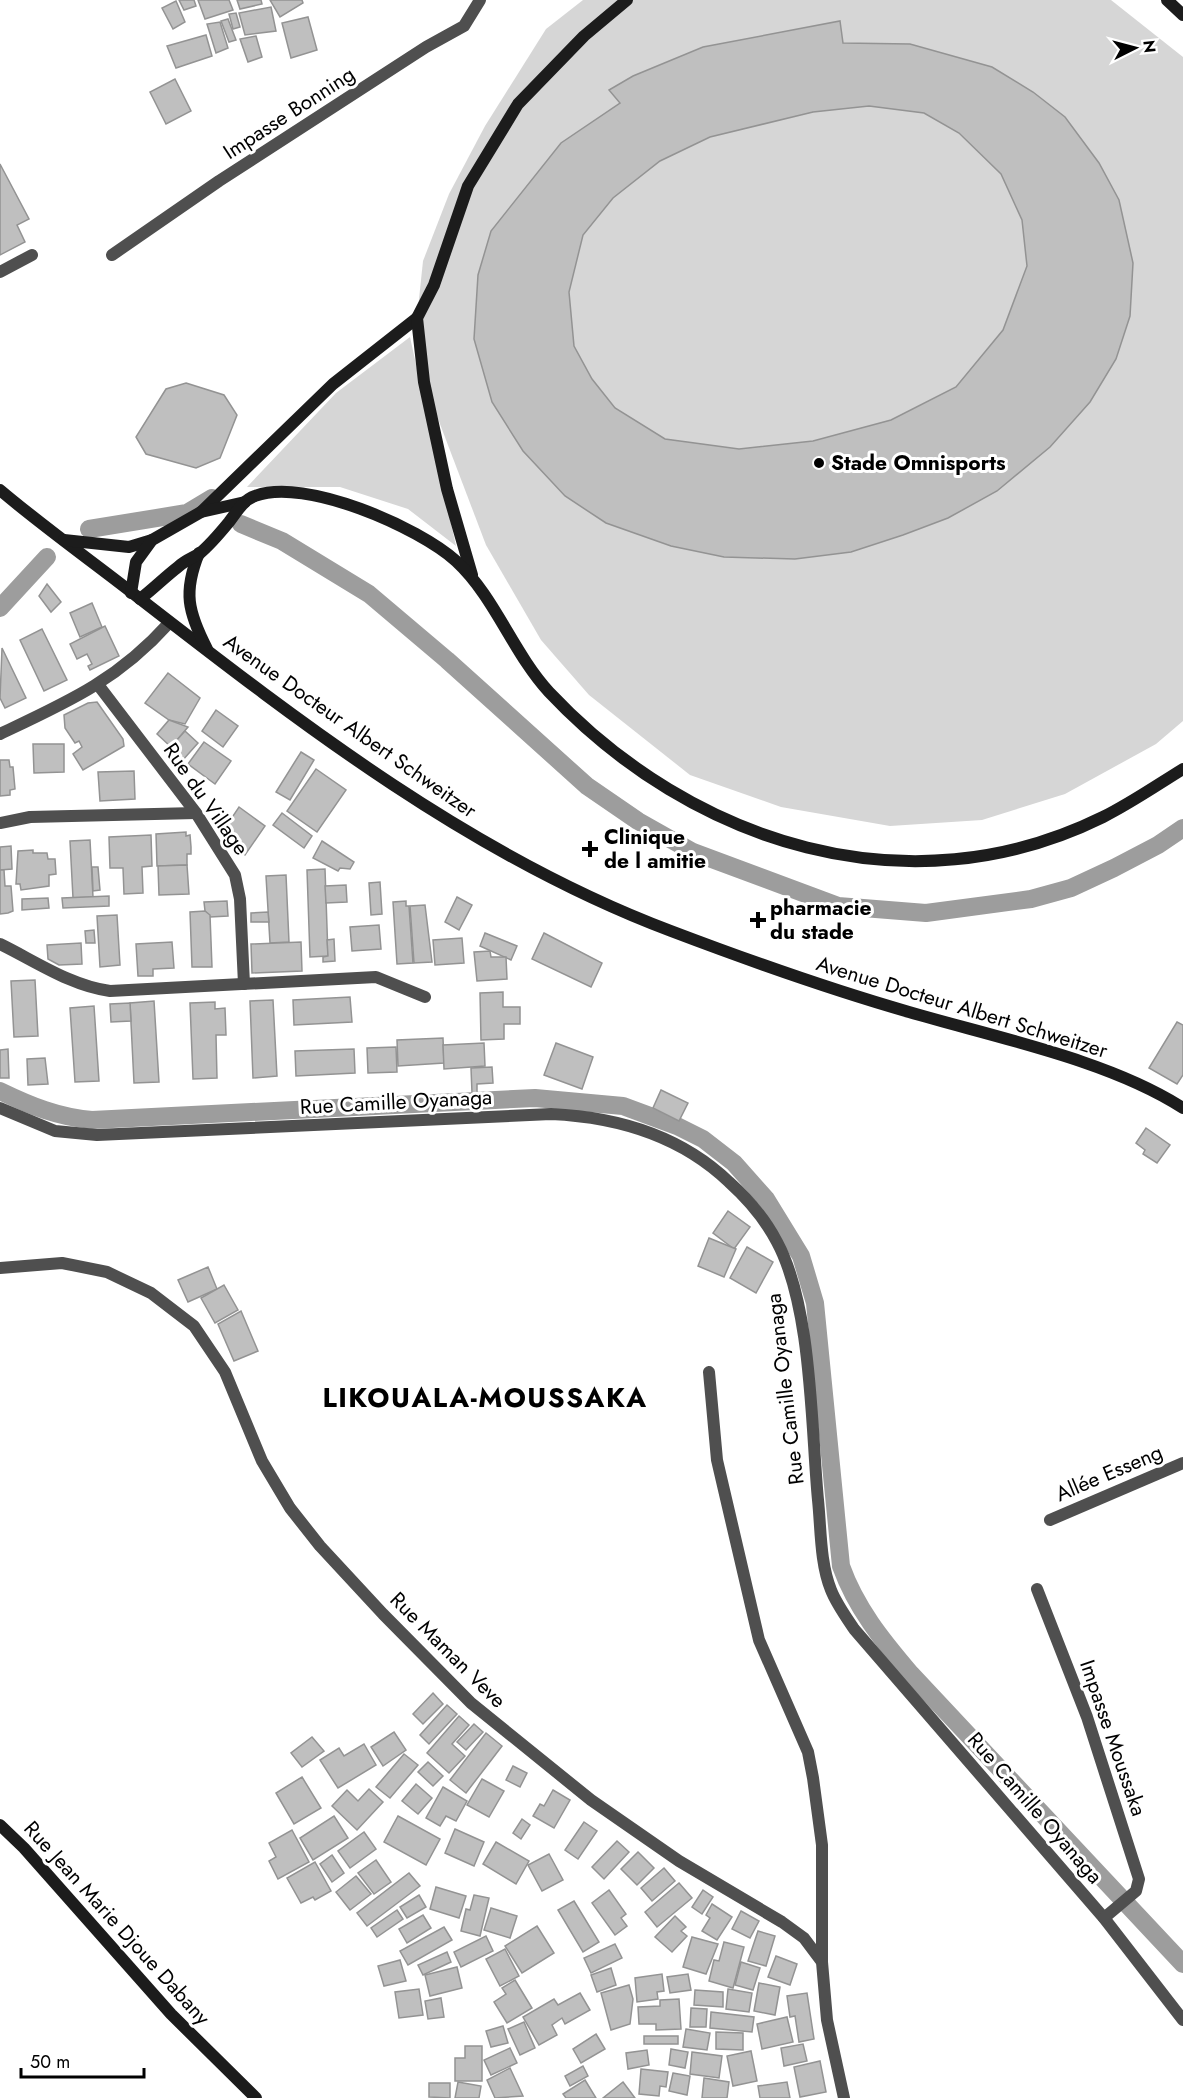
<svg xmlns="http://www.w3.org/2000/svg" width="1183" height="2098" viewBox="0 0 1183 2098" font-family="Jost,sans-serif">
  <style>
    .green { fill: #d6d6d6 }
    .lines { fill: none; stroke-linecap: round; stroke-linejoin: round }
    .canal { stroke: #9d9d9d; stroke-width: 18 }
    .building { fill: #bfbfbf; stroke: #939393; stroke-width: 1.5; fill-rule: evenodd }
    .street { stroke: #4f4f4f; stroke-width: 12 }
    .secondary { stroke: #1c1c1c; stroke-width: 12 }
    .poi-dot { fill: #000; stroke: #fff; stroke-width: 2 }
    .labels { text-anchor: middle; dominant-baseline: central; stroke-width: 6; stroke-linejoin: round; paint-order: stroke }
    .street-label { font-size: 21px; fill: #000; stroke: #fff }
    .poi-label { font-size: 21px; font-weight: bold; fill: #000; stroke: #fff; text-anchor: start }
    .district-label { font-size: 27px; font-weight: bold; letter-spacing: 1.5px; fill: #000; stroke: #fff }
  </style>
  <rect width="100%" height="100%" fill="#fff"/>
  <g class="green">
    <polygon points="583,0 1111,0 1183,57 1183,721 1156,744 1065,794 982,820 890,826 781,807 690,775 589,695 541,640 486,545 424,382 417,318 423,261 449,194 485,126 546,29"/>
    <polygon points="410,337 456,546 408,509 340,487 247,487 336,393"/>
  </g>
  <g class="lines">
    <g class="canal">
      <polyline points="241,524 282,541 369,594 447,660 587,786 638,821 693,852 838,906 926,913 1031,899 1071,888 1114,868 1158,845 1183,828"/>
      <polyline points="89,529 187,513 212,498"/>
      <polyline points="0,608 47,557"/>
      <path d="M0 1091C31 1106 58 1117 92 1120L535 1098 623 1106 677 1126 703 1139 734 1163 766 1199 801 1256 815 1303 841 1566C856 1608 882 1640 911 1674L1183 1964"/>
    </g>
  </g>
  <g class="building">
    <polygon points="179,0 194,0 196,6 184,10"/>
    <polygon points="198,0 229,0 233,10 205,19"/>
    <polygon points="237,0 261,0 262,4 240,9"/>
    <polygon points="270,0 302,0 303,3 280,17"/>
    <polygon points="176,1 185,22 173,29 162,8"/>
    <polygon points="271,7 276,31 245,35 239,13"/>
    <polygon points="236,13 240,27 233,29 229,14"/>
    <polygon points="308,17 317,50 291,58 282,23"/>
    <polygon points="228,19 236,40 229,42 221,21"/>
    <path d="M840 21 843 43 910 44 992 67 1033 92 1065 117 1099 163 1119 200 1133 263 1130 316 1116 359 1090 402 1050 447 997 491 948 518 903 535 851 552 795 559 724 557 671 546 606 523 565 496 523 451 492 402 474 339 478 275 491 231 561 143 620 103 609 90 633 76 703 47ZM869 106 924 113 959 133 1001 174 1022 220 1027 266 1003 330 956 387 891 420 813 441 739 449 665 439 615 408 592 379 574 346 569 292 583 235 613 198 660 161 710 137 813 112Z"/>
    <polygon points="220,22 228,48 216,53 207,24"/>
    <polygon points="206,35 212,56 176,68 167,46"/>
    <polygon points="256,36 262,57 248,62 240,39"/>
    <polygon points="175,79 191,111 166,124 150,92"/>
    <polygon points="0,164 29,219 17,225 25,242 0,255"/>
    <polygon points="186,383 224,395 237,415 220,458 196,468 146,454 136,437 166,389"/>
    <polygon points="47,584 61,602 51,612 39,596"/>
    <polygon points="92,603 102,627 80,637 70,613"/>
    <polygon points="105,626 119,656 90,670 88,666 92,664 87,654 77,659 70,644"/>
    <polygon points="42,629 67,680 44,691 20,640"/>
    <polygon points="2,648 26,698 5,708 0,698"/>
    <polygon points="168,673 200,698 185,724 169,720 145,703"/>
    <polygon points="97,702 123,739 124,746 83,770 73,754 82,747 79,741 75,743 65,728 64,715 88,703"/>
    <polygon points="216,710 238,726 223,747 202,731"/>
    <polygon points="169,720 188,727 171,747 157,734"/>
    <polygon points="185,731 198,743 182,761 169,749"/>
    <polygon points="204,742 231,761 215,784 188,764"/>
    <polygon points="33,744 64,744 64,772 34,773"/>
    <polygon points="301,752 314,760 290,800 276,792"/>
    <polygon points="0,760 9,760 10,767 13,767 15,789 10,790 10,795 0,796"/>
    <polygon points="316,769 346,790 317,832 287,811"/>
    <polygon points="134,771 135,799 100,801 98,772"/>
    <polygon points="239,807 265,826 245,855 239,850 243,844 229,835 225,828"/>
    <polygon points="282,813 312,836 304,848 273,825"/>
    <polygon points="186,832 186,836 190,835 191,847 191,854 187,854 187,865 157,866 156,834"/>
    <polygon points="151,835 152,866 142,867 143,893 124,894 123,868 110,868 109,837"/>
    <polygon points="90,840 93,897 73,898 70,841"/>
    <polygon points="322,841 354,862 350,869 340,868 338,871 313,858"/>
    <polygon points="11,846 12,869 0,870 0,847"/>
    <polygon points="33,850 33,853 47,853 48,859 55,859 56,874 49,875 49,886 21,890 20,884 16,884 18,851"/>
    <polygon points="187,865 189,894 159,895 158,866"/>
    <polygon points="92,867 98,867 100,890 93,891"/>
    <polygon points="325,869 328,956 310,957 307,870"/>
    <polygon points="0,870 4,870 5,886 11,886 13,911 8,913 0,914"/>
    <polygon points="286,875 289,942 270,943 266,876"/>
    <polygon points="380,882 382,914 371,915 369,883"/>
    <polygon points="346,885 347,902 326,903 325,886"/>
    <polygon points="109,896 109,906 63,908 62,898"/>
    <polygon points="457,897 472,905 459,930 445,922"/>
    <polygon points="48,898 49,908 22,910 22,899"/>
    <polygon points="227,901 228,916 210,917 205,911 204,902"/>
    <polygon points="406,901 406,906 409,906 413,963 397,964 393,902"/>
    <polygon points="425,905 432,962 414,963 410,906"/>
    <polygon points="205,911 210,915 212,967 192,967 190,912"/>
    <polygon points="268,912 269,922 251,922 251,913"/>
    <polygon points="117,915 120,965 100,967 97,916"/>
    <polygon points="379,925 381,949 352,951 350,927"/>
    <polygon points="94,930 95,943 86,943 85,931"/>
    <polygon points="485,933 517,946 511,960 480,946"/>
    <polygon points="544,933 602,963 591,987 532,959"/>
    <polygon points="462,938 464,963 435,965 433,940"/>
    <polygon points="334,939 335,961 323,962 323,957 328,956 327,940"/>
    <polygon points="172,942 174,968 153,969 153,976 138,976 136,944"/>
    <polygon points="301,942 302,971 252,973 251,944"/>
    <polygon points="81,943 82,964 59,965 48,959 47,945"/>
    <polygon points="490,951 491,957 506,957 507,979 477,981 474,952"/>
    <polygon points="35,980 38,1036 14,1037 11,981"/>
    <polygon points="503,992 503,1007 520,1007 520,1024 504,1024 504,1039 481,1040 480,993"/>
    <polygon points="350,997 352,1022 294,1025 293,1000"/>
    <polygon points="273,1000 277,1076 253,1078 250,1001"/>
    <polygon points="154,1001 159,1082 134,1083 130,1003"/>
    <polygon points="215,1002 215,1009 225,1008 226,1035 216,1035 217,1078 193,1079 190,1003"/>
    <polygon points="130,1003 131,1021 111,1022 110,1004"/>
    <polygon points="94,1006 99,1081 75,1082 70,1008"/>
    <polygon points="1177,1022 1183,1025 1183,1075 1177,1084 1149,1068"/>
    <polygon points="443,1038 444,1063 398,1066 397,1040"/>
    <polygon points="484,1043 485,1066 444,1069 443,1045"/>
    <polygon points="556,1043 593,1057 582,1089 544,1075"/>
    <polygon points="396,1047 397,1072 368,1073 367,1048"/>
    <polygon points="8,1049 9,1078 0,1078 0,1050"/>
    <polygon points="354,1049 355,1073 296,1076 295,1051"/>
    <polygon points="45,1058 48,1084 28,1085 27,1059"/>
    <polygon points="492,1067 493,1083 477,1084 477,1092 472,1093 471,1068"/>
    <polygon points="661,1090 688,1103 679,1121 653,1108"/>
    <polygon points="1146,1128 1170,1145 1157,1163 1143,1154 1145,1150 1136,1143"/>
    <polygon points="728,1211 750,1227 734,1249 713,1233"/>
    <polygon points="709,1238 736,1249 724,1277 698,1266"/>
    <polygon points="747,1247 773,1262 756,1293 730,1278"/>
    <polygon points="208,1267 217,1289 188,1302 178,1280"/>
    <polygon points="224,1285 238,1310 215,1323 201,1298"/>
    <polygon points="241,1311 258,1351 234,1361 218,1324"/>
    <polygon points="433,1693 443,1704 423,1724 413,1714"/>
    <polygon points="447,1705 457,1714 429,1744 420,1735"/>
    <polygon points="459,1716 469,1725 452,1744 465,1756 449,1773 427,1753"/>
    <polygon points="474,1724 483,1732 466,1750 457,1742"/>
    <polygon points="394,1732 406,1750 383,1766 371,1747"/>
    <polygon points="486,1733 502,1746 466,1793 450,1780"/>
    <polygon points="312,1737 324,1751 302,1767 291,1753"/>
    <polygon points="364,1744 376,1765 338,1788 320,1760 339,1748 344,1756"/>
    <polygon points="404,1754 418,1765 390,1798 376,1787"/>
    <polygon points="428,1762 443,1776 433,1786 418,1772"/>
    <polygon points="513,1766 527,1773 520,1787 506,1780"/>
    <polygon points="302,1777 321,1808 294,1824 276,1793"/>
    <polygon points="482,1779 504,1791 489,1817 467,1805"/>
    <polygon points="416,1784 432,1798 418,1814 402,1801"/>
    <polygon points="443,1787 467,1801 456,1821 446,1816 440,1826 426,1818"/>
    <polygon points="369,1789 383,1802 357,1830 332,1806 347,1790 358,1801"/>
    <polygon points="553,1790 570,1800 554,1828 533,1816 540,1804 544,1806"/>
    <polygon points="334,1816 348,1838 313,1860 300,1838"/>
    <polygon points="398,1816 440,1839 426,1865 384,1842"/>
    <polygon points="522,1819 530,1825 521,1839 513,1833"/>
    <polygon points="584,1822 597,1831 578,1859 565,1850"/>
    <polygon points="455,1829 484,1842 474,1866 445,1853"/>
    <polygon points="292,1830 309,1862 278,1879 269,1861 276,1857 269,1843"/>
    <polygon points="364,1832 376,1849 350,1868 338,1851"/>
    <polygon points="617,1841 629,1852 604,1879 592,1867"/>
    <polygon points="496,1842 529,1861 516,1884 483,1864"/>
    <polygon points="638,1852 654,1868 637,1885 621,1869"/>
    <polygon points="549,1854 563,1880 542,1891 528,1865"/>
    <polygon points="332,1855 344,1873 332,1882 320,1864"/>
    <polygon points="376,1860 391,1882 374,1894 358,1873"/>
    <polygon points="315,1862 331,1891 315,1900 313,1897 301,1903 287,1878"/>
    <polygon points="664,1868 675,1881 652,1901 641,1888"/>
    <polygon points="409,1873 420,1886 367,1926 357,1913"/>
    <polygon points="356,1876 371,1894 350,1910 336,1892"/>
    <polygon points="679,1883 692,1898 657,1927 645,1912"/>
    <polygon points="436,1887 466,1896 459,1918 430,1909"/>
    <polygon points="609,1890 626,1914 621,1918 627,1926 615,1935 592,1903"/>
    <polygon points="703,1890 713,1897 702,1914 692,1907"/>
    <polygon points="419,1895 426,1907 407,1918 400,1907"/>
    <polygon points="474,1895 489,1898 480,1936 461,1931 466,1909 470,1910"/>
    <polygon points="574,1901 599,1942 583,1952 558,1910"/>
    <polygon points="712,1904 732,1917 717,1940 702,1931 710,1918 706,1915"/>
    <polygon points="491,1908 517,1916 510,1938 484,1930"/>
    <polygon points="397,1910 403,1919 377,1937 371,1928"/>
    <polygon points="741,1911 759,1921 750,1938 732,1929"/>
    <polygon points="423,1915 431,1928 407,1943 399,1929"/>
    <polygon points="675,1916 686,1927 681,1931 687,1936 672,1952 655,1937"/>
    <polygon points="537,1926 554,1953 522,1973 505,1946"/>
    <polygon points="444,1927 452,1940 408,1965 400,1951"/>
    <polygon points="758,1931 775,1936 766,1966 748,1961"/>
    <polygon points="486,1936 493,1951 461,1967 454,1952"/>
    <polygon points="692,1937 718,1944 706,1974 683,1967"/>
    <polygon points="724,1942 744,1947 733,1988 709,1981 714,1960 719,1961"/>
    <polygon points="615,1944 622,1958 591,1973 584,1958"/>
    <polygon points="505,1949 519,1976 500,1986 486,1959"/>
    <polygon points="447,1952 451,1962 423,1975 418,1965"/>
    <polygon points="776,1956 797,1964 790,1985 768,1977"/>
    <polygon points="400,1960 406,1981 384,1986 378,1966"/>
    <polygon points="741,1962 760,1968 753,1990 735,1985"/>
    <polygon points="457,1967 462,1988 430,1996 425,1975"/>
    <polygon points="611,1968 616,1985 597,1992 591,1975"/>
    <polygon points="662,1974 664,1991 657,1992 658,1999 637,2002 635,1978"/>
    <polygon points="688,1974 691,1990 670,1993 667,1977"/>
    <polygon points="515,1980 532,2008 507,2023 494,2002 506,1994 502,1988"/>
    <polygon points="759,1983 780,1987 775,2015 754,2011"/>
    <polygon points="629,1985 633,1999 630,2024 611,2030 601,1993"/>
    <polygon points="419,1989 423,2015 399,2018 395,1992"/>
    <polygon points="728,1989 752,1993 749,2012 726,2009"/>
    <polygon points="695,1990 723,1992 723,2007 694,2005"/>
    <polygon points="580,1993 590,2010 565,2024 562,2018 552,2025 557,2035 539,2045 523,2017 554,1999 558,2005"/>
    <polygon points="807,1993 814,2039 799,2042 795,2016 790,2017 787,1996"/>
    <polygon points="441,1998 444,2017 428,2019 425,2001"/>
    <polygon points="679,1999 681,2029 656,2030 656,2024 639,2024 638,2007 660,2006 660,2000"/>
    <polygon points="691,2008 707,2009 706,2027 690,2027"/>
    <polygon points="711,2012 754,2017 752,2032 710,2028"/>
    <polygon points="787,2017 793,2042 762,2049 757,2024"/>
    <polygon points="524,2022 535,2048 520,2055 508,2029"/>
    <polygon points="503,2026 508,2043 491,2047 486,2031"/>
    <polygon points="686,2029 710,2033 707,2050 683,2047"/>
    <polygon points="716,2032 743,2033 743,2050 716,2049"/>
    <polygon points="596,2034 605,2049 581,2063 573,2049"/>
    <rect x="644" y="2036" width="34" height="8"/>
    <polygon points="803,2044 807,2061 784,2066 781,2048"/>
    <polygon points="465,2046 482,2046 482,2081 455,2081 455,2058 465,2058"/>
    <polygon points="510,2048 517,2063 491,2075 484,2060"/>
    <polygon points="671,2049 688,2052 685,2068 669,2065"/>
    <polygon points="647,2050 649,2065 628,2069 626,2053"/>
    <polygon points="751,2051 757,2081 733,2086 727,2056"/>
    <polygon points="692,2052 722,2056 719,2078 690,2074"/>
    <polygon points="820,2061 826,2092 800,2097 794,2067"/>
    <polygon points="583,2066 588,2076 570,2086 565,2076"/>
    <polygon points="510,2068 523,2096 495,2098 487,2080"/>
    <polygon points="641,2069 668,2072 666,2087 660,2086 659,2096 639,2094"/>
    <polygon points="673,2073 690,2076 687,2095 669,2091"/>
    <polygon points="704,2078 729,2082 727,2098 702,2098"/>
    <polygon points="585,2080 596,2098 566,2098 563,2094"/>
    <polygon points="458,2082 481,2086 479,2098 455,2098"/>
    <polygon points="623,2082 635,2098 603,2098"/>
    <polygon points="787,2082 790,2098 760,2098 758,2086"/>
    <polygon points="429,2083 450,2083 450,2098 429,2097"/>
  </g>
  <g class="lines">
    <g class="street">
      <polyline points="112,255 219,181 426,47 464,26 480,0"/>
      <polyline points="0,272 32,255"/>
      <polyline points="99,686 196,813 235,875 240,899 244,984"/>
      <path d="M0 734C68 702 118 680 169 623"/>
      <polyline points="0,823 30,817 196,813"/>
      <path d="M0 944C35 961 71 986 110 991L376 977 425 997"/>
      <path d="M0 1108 55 1131 97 1135 551 1114C617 1117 680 1135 729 1182 748 1199 765 1219 777 1242 812 1307 811 1426 818 1500 821 1529 820 1563 831 1590 836 1603 846 1617 854 1629L1104 1918 1183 2020"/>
      <polyline points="0,1268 62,1263 107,1272 151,1293 194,1326 225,1372 262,1461 290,1508 320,1546 383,1614 471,1703 591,1800 679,1861 782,1922 804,1938 822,1962 827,2020 844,2098"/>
      <polyline points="709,1372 717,1460 759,1640 808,1752 813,1778 822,1845 822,1962"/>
      <polyline points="1050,1520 1183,1463"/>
      <polyline points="1037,1589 1087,1717 1139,1879 1136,1891 1104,1918"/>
    </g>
    <g class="secondary">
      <polyline points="1167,0 1183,15"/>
      <path d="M0 490C45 528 93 562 139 598 304 726 474 857 671 931 750 961 829 989 909 1012 994 1037 1109 1060 1183 1108"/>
      <polyline points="201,512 333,384 417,318"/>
      <polyline points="64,540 129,547 152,540"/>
      <path d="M199 553C183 592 188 612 207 649"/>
      <polyline points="472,575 447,489 424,382 417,318 434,285 468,186 518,104 584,36 627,0"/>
      <polyline points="131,593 136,562 152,540 201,512 245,502"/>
      <path d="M140 599C153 589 165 577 178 567 184 561 192 558 199 554 210 545 220 533 229 522 236 513 243 500 255 496 305 477 418 527 456 561 495 597 513 653 549 692 692 844 909 913 1103 817 1131 803 1157 785 1183 769"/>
      <polyline points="0,1825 24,1848 171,2014 256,2098"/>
    </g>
  </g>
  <g class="poi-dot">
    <circle cx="819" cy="463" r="6"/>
    <path d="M587 840h6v6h6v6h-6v6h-6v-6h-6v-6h6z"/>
    <path d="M755 911h6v6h6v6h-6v6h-6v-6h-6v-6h6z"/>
  </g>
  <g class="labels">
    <g class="street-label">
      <text transform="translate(289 113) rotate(-33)">Impasse Bonning</text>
      <text transform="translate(350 726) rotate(35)">Avenue Docteur Albert Schweitzer</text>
      <text transform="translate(206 799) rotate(55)">Rue du Village</text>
      <text transform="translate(962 1007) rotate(17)">Avenue Docteur Albert Schweitzer</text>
      <text transform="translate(396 1102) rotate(-3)">Rue Camille Oyanaga</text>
      <text transform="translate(785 1389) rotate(-97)">Rue Camille Oyanaga</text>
      <text transform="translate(1109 1473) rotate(-23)">Allée Esseng</text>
      <text transform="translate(448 1650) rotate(45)">Rue Maman Veve</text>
      <text transform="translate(1113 1738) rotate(71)">Impasse Moussaka</text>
      <text transform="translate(1035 1808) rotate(49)">Rue Camille Oyanaga</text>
      <text transform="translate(117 1923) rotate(48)">Rue Jean Marie Djoue Dabany</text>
    </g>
    <g class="poi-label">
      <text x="831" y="463">Stade Omnisports</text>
      <text x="604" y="837">Clinique<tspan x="604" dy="24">de l amitie</tspan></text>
      <text x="770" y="908">pharmacie<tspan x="770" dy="24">du stade</tspan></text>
    </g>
    <g class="district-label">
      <text x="485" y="1397">LIKOUALA-MOUSSAKA</text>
    </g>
  </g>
  <g transform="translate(1135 48) rotate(84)" stroke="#ffffff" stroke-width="4.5" paint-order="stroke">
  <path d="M0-4.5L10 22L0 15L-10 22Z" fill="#000000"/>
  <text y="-9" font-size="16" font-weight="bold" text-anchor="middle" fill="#000000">N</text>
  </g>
  <path d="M21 2068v9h123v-9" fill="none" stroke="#000000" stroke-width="3"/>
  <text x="30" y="2068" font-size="18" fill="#000000" stroke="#ffffff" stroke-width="4.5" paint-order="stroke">50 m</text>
</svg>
